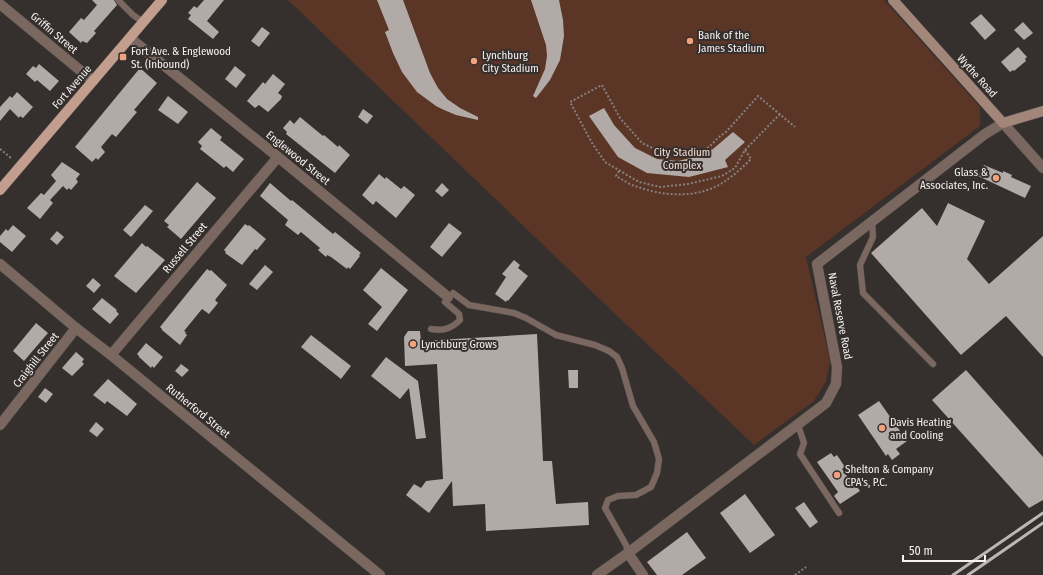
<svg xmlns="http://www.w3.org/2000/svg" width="1043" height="575" viewBox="0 0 1043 575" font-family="'Fira Sans Condensed',sans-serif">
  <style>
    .green { fill: #5b3626 }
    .building { fill: #b2aaa7 }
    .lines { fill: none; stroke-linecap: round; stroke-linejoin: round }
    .lane-casing { stroke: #504a48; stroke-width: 7 }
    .street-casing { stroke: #504a48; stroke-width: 11 }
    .secondary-casing { stroke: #504a48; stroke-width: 11 }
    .primary-casing { stroke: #504a48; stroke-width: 11 }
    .path { stroke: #86807f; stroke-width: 2; stroke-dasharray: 2 2; stroke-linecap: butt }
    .lane { stroke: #7a6860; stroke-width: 6 }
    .street { stroke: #7a6860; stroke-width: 10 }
    .secondary { stroke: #a3867a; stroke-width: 10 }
    .primary { stroke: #c39d8d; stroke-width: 10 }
    .rail { stroke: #bcb7b6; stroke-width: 3 }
    .poi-dot { fill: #f2a17e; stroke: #352f2d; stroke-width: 1.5 }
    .labels { text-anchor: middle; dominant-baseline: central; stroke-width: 4; stroke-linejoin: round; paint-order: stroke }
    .street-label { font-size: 11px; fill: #f5f1f0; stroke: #352f2d }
    .poi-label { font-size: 11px; fill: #f5f1f0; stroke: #352f2d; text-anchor: start }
    .park-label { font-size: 11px; fill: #f7dacf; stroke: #352f2d }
  </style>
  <rect width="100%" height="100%" fill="#352f2d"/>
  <polygon class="green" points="288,0 884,0 980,107 980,126 806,257 830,360 826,382 814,401 754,445 612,311"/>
  <g class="building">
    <polygon points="92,0 114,0 117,5 95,30 94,31 96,33 87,43 82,41 81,43 69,32 81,18 84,20 97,5"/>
    <polygon points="204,0 224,0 207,21 219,32 213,39 188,19 191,15 188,13 194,6 197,8"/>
    <polygon points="377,0 403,0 430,73 438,88 447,99 460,108 478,117 478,120 456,115 444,110 436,106 417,92 402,72 393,53 385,32 389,30"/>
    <polygon points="531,0 559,0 563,20 564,36 560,60 550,80 536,98 533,96 545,69 547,56 546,45"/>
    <polygon points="981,14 996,30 985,40 970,23"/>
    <polygon points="1023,22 1033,33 1024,40 1014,30"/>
    <polygon points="262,27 270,33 259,47 251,41"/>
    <polygon points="1018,47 1027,57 1025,59 1026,61 1014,71 1013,70 1010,72 1001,62"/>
    <polygon points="39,64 59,81 50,91 37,80 35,82 26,74 33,66 36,68"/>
    <polygon points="235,66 246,75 236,88 225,79"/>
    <polygon points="140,68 157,83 134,110 137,112 116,137 112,134 101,147 105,152 98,160 96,158 92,162 75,147"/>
    <polygon points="273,74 285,84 278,93 282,96 281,99 268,112 259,105 255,108 247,101 263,82 265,84"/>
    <polygon points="17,92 33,107 23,118 20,116 19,118 10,109 0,121 0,107 10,96 12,98"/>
    <polygon points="168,96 188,112 178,124 158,110"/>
    <polygon points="604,108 614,125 635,148 657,159 678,161 695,157 713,149 733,132 745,142 725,160 728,167 689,177 647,173 618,157 589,116"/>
    <polygon points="363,109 373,116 367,124 358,117"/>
    <polygon points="300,117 323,136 324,135 338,147 339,145 350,155 335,173 286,134 287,132 283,128 290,120 294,124"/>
    <polygon points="211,128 222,137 220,140 244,159 233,172 226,166 224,168 200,149 202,146 198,142"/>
    <polygon points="62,162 80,174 76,179 78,182 71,190 69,188 67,190 63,186 50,200 53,203 40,219 27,208 41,193 44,195 56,181 51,175"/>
    <polygon points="984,165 1003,173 1003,171 1012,175 1011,177 1031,186 1025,198 978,176"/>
    <polygon points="379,174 385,179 386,177 401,189 404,186 415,195 396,218 376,201 373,205 362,195"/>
    <polygon points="197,182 216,198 181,239 167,227 169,225 164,221"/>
    <polygon points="270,183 291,201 292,200 333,234 335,232 361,253 359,255 360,256 350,269 348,267 347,269 331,257 327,255 326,257 318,250 320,248 301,232 298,235 285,225 288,220 260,196"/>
    <polygon points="442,183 449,190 442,197 435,191"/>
    <polygon points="948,203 985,221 967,259 989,284 1043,236 1043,357 1006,316 961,355 871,253 922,208 937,226"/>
    <polygon points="145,205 153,211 131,237 123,230"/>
    <polygon points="449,223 462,233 442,257 430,247"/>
    <polygon points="245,224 248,226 249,225 266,239 257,250 255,249 242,265 225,253 226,252 224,250"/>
    <polygon points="13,225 26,236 12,252 0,242 0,236 6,229 8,231"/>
    <polygon points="57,231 64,237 57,245 50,239"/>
    <polygon points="142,243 146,247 147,246 165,260 136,293 114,276"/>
    <polygon points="514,260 520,265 518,268 528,276 508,301 507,300 506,302 495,294 506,277 502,274"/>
    <polygon points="265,265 273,272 257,290 249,284"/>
    <polygon points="381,268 408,290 377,331 368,324 382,307 363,290"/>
    <polygon points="207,269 210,271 211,270 227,285 215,300 218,303 209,314 202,309 184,331 186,332 185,333 187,335 180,345 162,330 162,329 160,327"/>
    <polygon points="93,278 101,285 94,293 86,286"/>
    <polygon points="102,298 117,310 116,311 119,314 110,324 92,309"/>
    <polygon points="36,323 48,333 24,361 13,351"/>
    <polygon points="408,331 420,331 421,341 537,334 543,461 552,461 556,504 588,502 589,525 486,531 485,504 453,506 452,481 429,513 406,495 414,484 421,488 426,481 443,479 437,364 405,366 404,337"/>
    <polygon points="311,335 351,366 341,379 301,347"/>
    <polygon points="146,343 163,357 154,368 152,366 151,368 139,357 139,356 137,354"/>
    <polygon points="76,352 84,359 82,362 84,364 72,376 62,368"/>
    <polygon points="386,357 418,381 426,438 416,439 409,388 400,399 371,376"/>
    <polygon points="181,364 189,370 182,377 175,371"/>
    <polygon points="568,370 578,370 578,388 569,388"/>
    <polygon points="966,370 1043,457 1043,500 1029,508 932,400"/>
    <polygon points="108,379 137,404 127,416 107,401 105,404 93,395"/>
    <polygon points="45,388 53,394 46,403 38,397"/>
    <polygon points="879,401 907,441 896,449 900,454 892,460 888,454 886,456 858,415"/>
    <polygon points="96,422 104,429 97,437 89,431"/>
    <polygon points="831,453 834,457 837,455 845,467 842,469 852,483 854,482 860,491 840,504 834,496 838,492 817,462"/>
    <polygon points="745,494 775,535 750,553 720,513"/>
    <polygon points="804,502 818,522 810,528 795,508"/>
    <polygon points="687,532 706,558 682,575 657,575 647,562"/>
  </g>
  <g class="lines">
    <g class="lane-casing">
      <g id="lane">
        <polyline points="118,0 133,15 143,22"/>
        <polyline points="872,222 873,237 860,265 863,293 933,364"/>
        <polyline points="453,293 469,305 514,313 526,318 556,335 595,345 609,351 617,357 622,368 633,406 654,442 659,459 657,473 651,487 636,495 618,496 608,500 605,508 626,545 628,553"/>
        <path d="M431 329C443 331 451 329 460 320L459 314 445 302"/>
        <polyline points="798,425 804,443 800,454 839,513"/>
      </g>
    </g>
    <g class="street-casing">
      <g id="street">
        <polyline points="0,4 93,81"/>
        <polyline points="130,38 278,157 448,297"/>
        <polyline points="0,264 76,328 111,355 380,575"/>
        <polyline points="111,355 278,157"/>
        <polyline points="0,425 76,328"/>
        <polyline points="628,553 643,575"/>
        <polyline points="597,575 628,553 826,403 836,384 837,367 817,264 985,134 1003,123 1043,168"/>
      </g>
    </g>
    <g class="secondary-casing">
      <polyline id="secondary" points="893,0 1003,123 1043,111"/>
    </g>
    <g class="primary-casing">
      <polyline id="primary" points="0,190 162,0"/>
    </g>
    <g class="path">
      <polyline points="780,114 745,150 735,168 722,176 688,184 660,187 639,182 605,162 592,143 570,102 602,85 620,118 642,143 667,155 680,156 696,153 709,147 719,137 726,132 758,96 795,127"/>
      <polyline points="0,149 11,158"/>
      <path d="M619 171 616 176C623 180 630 185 638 187 663 196 693 198 717 186 730 179 741 169 751 159L745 150"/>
      <polyline points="795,575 806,567"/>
    </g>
    <use href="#lane" class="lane"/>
    <use href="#street" class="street"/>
    <use href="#secondary" class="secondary"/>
    <use href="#primary" class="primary"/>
    <g class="rail">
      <polyline points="953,575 1043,513"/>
      <polyline points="968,575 1043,523"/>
    </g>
  </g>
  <g class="poi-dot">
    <circle cx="690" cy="41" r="4"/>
    <rect x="119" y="53" width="8" height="8" rx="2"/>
    <circle cx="474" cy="61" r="4"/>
    <circle cx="996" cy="178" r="4"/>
    <circle cx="413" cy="344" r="4"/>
    <circle cx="882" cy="428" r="4"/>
    <circle cx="837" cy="475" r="4"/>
  </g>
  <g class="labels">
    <g class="street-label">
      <text transform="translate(54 33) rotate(40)">Griffin Street</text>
      <text transform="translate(977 76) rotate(48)">Wythe Road</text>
      <text transform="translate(72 87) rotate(-49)">Fort Avenue</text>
      <text transform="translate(298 158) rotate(39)">Englewood Street</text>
      <text transform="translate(185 248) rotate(-50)">Russell Street</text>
      <text transform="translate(840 316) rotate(79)">Naval Reserve Road</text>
      <text transform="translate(36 360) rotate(-52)">Craighill Street</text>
      <text transform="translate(198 411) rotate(39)">Rutherford Street</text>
    </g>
    <g class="poi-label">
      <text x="698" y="35">Bank of the<tspan x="698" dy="13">James Stadium</tspan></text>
      <text x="131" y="51">Fort Ave. &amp; Englewood<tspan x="131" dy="13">St. (Inbound)</tspan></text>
      <text x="482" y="55">Lynchburg<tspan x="482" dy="13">City Stadium</tspan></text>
      <text x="988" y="172" text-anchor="end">Glass &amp;<tspan x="988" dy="13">Associates, Inc.</tspan></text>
      <text x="421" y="344">Lynchburg Grows</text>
      <text x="890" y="422">Davis Heating<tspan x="890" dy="13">and Cooling</tspan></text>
      <text x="845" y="469">Shelton &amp; Company<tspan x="845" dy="13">CPA's, P.C.</tspan></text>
    </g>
    <g class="park-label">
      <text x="682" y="152">City Stadium<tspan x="682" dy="13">Complex</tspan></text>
    </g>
  </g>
  <path d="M903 555v6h82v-6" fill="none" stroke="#f5f1f0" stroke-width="2"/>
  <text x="909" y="555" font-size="12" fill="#f5f1f0" stroke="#352f2d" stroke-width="3" paint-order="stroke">50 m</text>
</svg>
